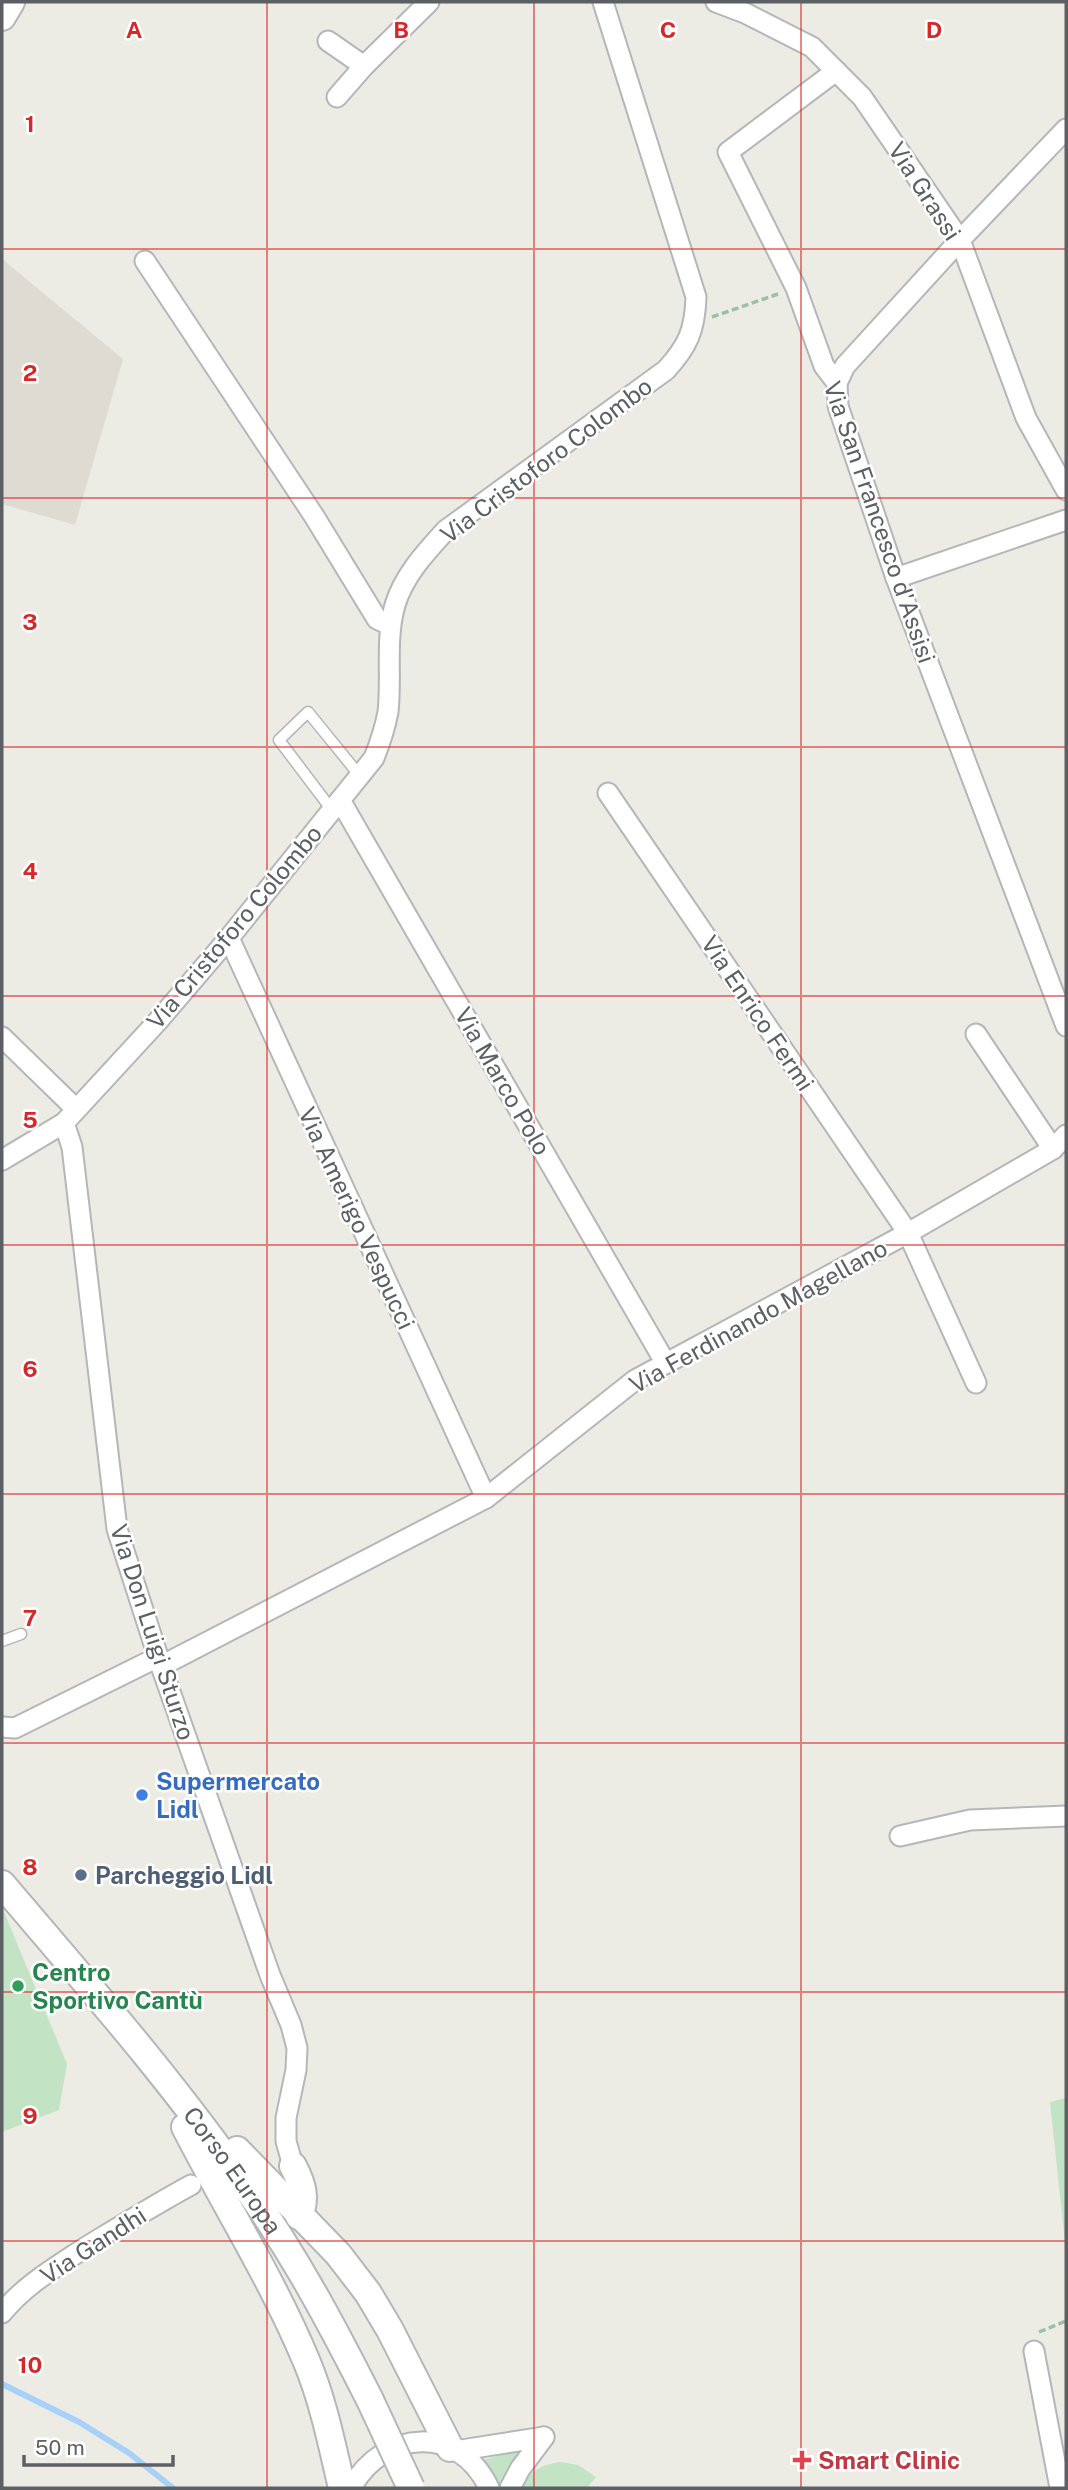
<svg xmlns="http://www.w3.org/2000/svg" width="1068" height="2490" viewBox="0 0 1068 2490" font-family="'Public Sans',sans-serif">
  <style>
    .education { fill: #dddbd2 }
    .green { fill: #c2e3c4 }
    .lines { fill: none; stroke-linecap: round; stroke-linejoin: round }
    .stream { stroke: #a8d1f9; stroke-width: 6 }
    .service-casing { stroke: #b4b6ba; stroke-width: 13 }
    .minor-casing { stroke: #b4b6ba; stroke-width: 23 }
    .secondary-casing { stroke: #b3b6ba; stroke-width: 30 }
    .path { stroke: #9ac1a8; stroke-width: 3.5; stroke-dasharray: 7 3.5; stroke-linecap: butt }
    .service { stroke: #fff; stroke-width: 10 }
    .minor { stroke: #fff; stroke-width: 19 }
    .secondary { stroke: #fff; stroke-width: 26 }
    .secondary-bridge-casing { stroke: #b3b6ba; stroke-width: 30; stroke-linecap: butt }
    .secondary-bridge { stroke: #fff; stroke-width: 26 }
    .grid { fill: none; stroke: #d62828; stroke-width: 2; stroke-opacity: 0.55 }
    .shop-dot { fill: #3f7fe0; stroke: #fff; stroke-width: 2.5 }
    .service-dot { fill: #5c6f8a; stroke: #fff; stroke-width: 2.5 }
    .leisure-dot { fill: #2e9e5b; stroke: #fff; stroke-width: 2.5 }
    .health-dot { fill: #e0444e; stroke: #fff; stroke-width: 2.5 }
    .labels { text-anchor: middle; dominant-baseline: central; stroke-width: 5; stroke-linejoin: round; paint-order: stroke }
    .street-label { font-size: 24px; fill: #5c5f63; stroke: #fff }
    .shop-label { font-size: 24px; font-weight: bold; fill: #366cbe; stroke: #fff; text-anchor: start }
    .service-label { font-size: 24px; font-weight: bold; fill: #4e5e75; stroke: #fff; text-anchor: start }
    .leisure-label { font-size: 24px; font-weight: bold; fill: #27864d; stroke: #fff; text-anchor: start }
    .health-label { font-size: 24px; font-weight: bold; fill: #be3a42; stroke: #fff; text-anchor: start }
    .grid-label { font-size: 23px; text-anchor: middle; font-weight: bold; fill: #d62828; stroke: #fff; stroke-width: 5; stroke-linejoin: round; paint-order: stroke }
  </style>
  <rect width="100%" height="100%" fill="#edece4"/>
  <polygon class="education" points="2,259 123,359 75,525 2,504"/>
  <g class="green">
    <polygon points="2,1907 67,2064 59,2110 2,2132"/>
    <polygon points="1066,2098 1066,2252 1050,2102"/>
    <polygon points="526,2448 498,2488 480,2461"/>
    <path d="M561 2462 578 2465 596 2477 587 2488H521C529 2471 543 2464 561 2462Z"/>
  </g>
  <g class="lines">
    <polyline class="stream" points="2,2384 79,2422 129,2453 173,2488"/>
    <g class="service-casing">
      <g id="service">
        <polyline points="332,810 279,740 308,712 360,776"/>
        <polyline points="2,1641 21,1634"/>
      </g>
    </g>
    <g class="minor-casing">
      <g id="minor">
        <polyline points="716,2 745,13 812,47 862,97 960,240 1026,418 1066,490"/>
        <polyline points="328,41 364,66"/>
        <polyline points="836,71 728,152 796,288 824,366 837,383 838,406 896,578 1066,1026"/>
        <polyline points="337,97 364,66 429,2"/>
        <polyline points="145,261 314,516 377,619 390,625"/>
        <polyline points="837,383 845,366 960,240 1066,129"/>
        <polyline points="896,578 1066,520"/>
        <polyline points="608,793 908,1233 976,1383"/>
        <polyline points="340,800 665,1362"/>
        <polyline points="229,938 486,1498"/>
        <polyline points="976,1034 1053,1149"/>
        <polyline points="2,1037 76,1109"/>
        <polyline points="64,1123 72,1147 117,1529 161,1666 270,1975 291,2025 297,2048 296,2070 286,2118 286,2141 293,2166"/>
        <path d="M2 1160 64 1123 158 1021 229 938 374 758C380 743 385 728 388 712 392 677 385 640 395 605 404 575 426 552 446 530L666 370C688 346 695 330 696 297L603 2"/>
        <polyline points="161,1666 486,1498 635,1380 908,1233 1053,1149 1066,1135"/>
        <polyline points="2,1727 15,1728 158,1657"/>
        <polyline points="900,1836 970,1820 1066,1816"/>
        <path d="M2 2313C24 2286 54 2268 83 2249 119 2227 154 2205 191 2185"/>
        <polyline points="1034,2351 1060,2488"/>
        <polyline points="455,2451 544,2437"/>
        <path d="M351 2488C384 2429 459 2424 489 2488"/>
        <polyline points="510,2488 520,2469 544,2437"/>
      </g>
    </g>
    <g class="secondary-casing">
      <g id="secondary">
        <polyline points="2,17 11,2"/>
        <path id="s1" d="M2 1884C88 1985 176 2085 251 2194 297 2259 334 2329 370 2400"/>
        <path d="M185 2127C225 2205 272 2279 306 2360 323 2400 332 2445 342 2488"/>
        <polyline points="237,2150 338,2254 368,2293 390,2330 450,2448"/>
        <path d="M293 2166C302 2183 307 2198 299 2216"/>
      </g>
    </g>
    <g class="path">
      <polyline points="712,317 778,294"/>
      <polyline points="1039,2332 1066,2321"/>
    </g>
    <use href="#service" class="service"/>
    <use href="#minor" class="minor"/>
    <use href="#secondary" class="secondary"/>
    <g class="secondary-bridge-casing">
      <polyline id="secondary-bridge" points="370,2400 411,2488"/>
    </g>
    <use href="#secondary-bridge" class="secondary-bridge"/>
  </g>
  <path class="grid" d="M267 2V2488M534 2V2488M801 2V2488M2 249H1066M2 498H1066M2 747H1066M2 996H1066M2 1245H1066M2 1494H1066M2 1743H1066M2 1992H1066M2 2241H1066"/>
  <circle class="shop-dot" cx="142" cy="1795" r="7"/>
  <circle class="service-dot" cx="81" cy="1875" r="7"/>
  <circle class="leisure-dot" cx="18" cy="1986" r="7"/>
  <path class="health-dot" d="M798.5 2449.5h7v7h7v7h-7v7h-7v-7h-7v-7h7z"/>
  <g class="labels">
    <g class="street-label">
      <text transform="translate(925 191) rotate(57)">Via Grassi</text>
      <text transform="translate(546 460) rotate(-37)">Via Cristoforo Colombo</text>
      <text transform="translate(880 522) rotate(71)">Via San Francesco d'Assisi</text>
      <text transform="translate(234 927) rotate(-50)">Via Cristoforo Colombo</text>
      <text transform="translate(758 1013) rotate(56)">Via Enrico Fermi</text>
      <text transform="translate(503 1081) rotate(60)">Via Marco Polo</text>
      <text transform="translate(357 1218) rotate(65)">Via Amerigo Vespucci</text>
      <text transform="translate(758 1316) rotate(-29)">Via Ferdinando Magellano</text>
      <text transform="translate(153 1632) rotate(72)">Via Don Luigi Sturzo</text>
      <text stroke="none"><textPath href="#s1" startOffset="368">Corso Europa</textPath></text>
      <text transform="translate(93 2245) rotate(-33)">Via Gandhi</text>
    </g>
    <g class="shop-label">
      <text x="156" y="1781">Supermercato<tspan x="156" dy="28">Lidl</tspan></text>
    </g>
    <g class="service-label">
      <text x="95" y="1875">Parcheggio Lidl</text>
    </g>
    <g class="leisure-label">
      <text x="32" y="1972">Centro<tspan x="32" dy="28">Sportivo Cantù</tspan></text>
    </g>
    <g class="health-label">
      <text x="818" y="2460">Smart Clinic</text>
    </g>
  </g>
  <g class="grid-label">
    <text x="134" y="38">A</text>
    <text x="401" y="38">B</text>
    <text x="668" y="38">C</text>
    <text x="934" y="38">D</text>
    <text x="30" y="132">1</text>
    <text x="30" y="381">2</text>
    <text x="30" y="630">3</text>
    <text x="30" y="879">4</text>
    <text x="30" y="1128">5</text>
    <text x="30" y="1377">6</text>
    <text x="30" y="1626">7</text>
    <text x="30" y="1875">8</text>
    <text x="30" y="2124">9</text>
    <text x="30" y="2373">10</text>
  </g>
  <rect width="1068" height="2490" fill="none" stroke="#5c5f63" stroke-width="7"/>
  <path d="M24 2455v10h149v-10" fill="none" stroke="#5c5f63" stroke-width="3.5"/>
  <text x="35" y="2455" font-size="21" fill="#5c5f63" stroke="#ffffff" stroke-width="5" paint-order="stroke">50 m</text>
</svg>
